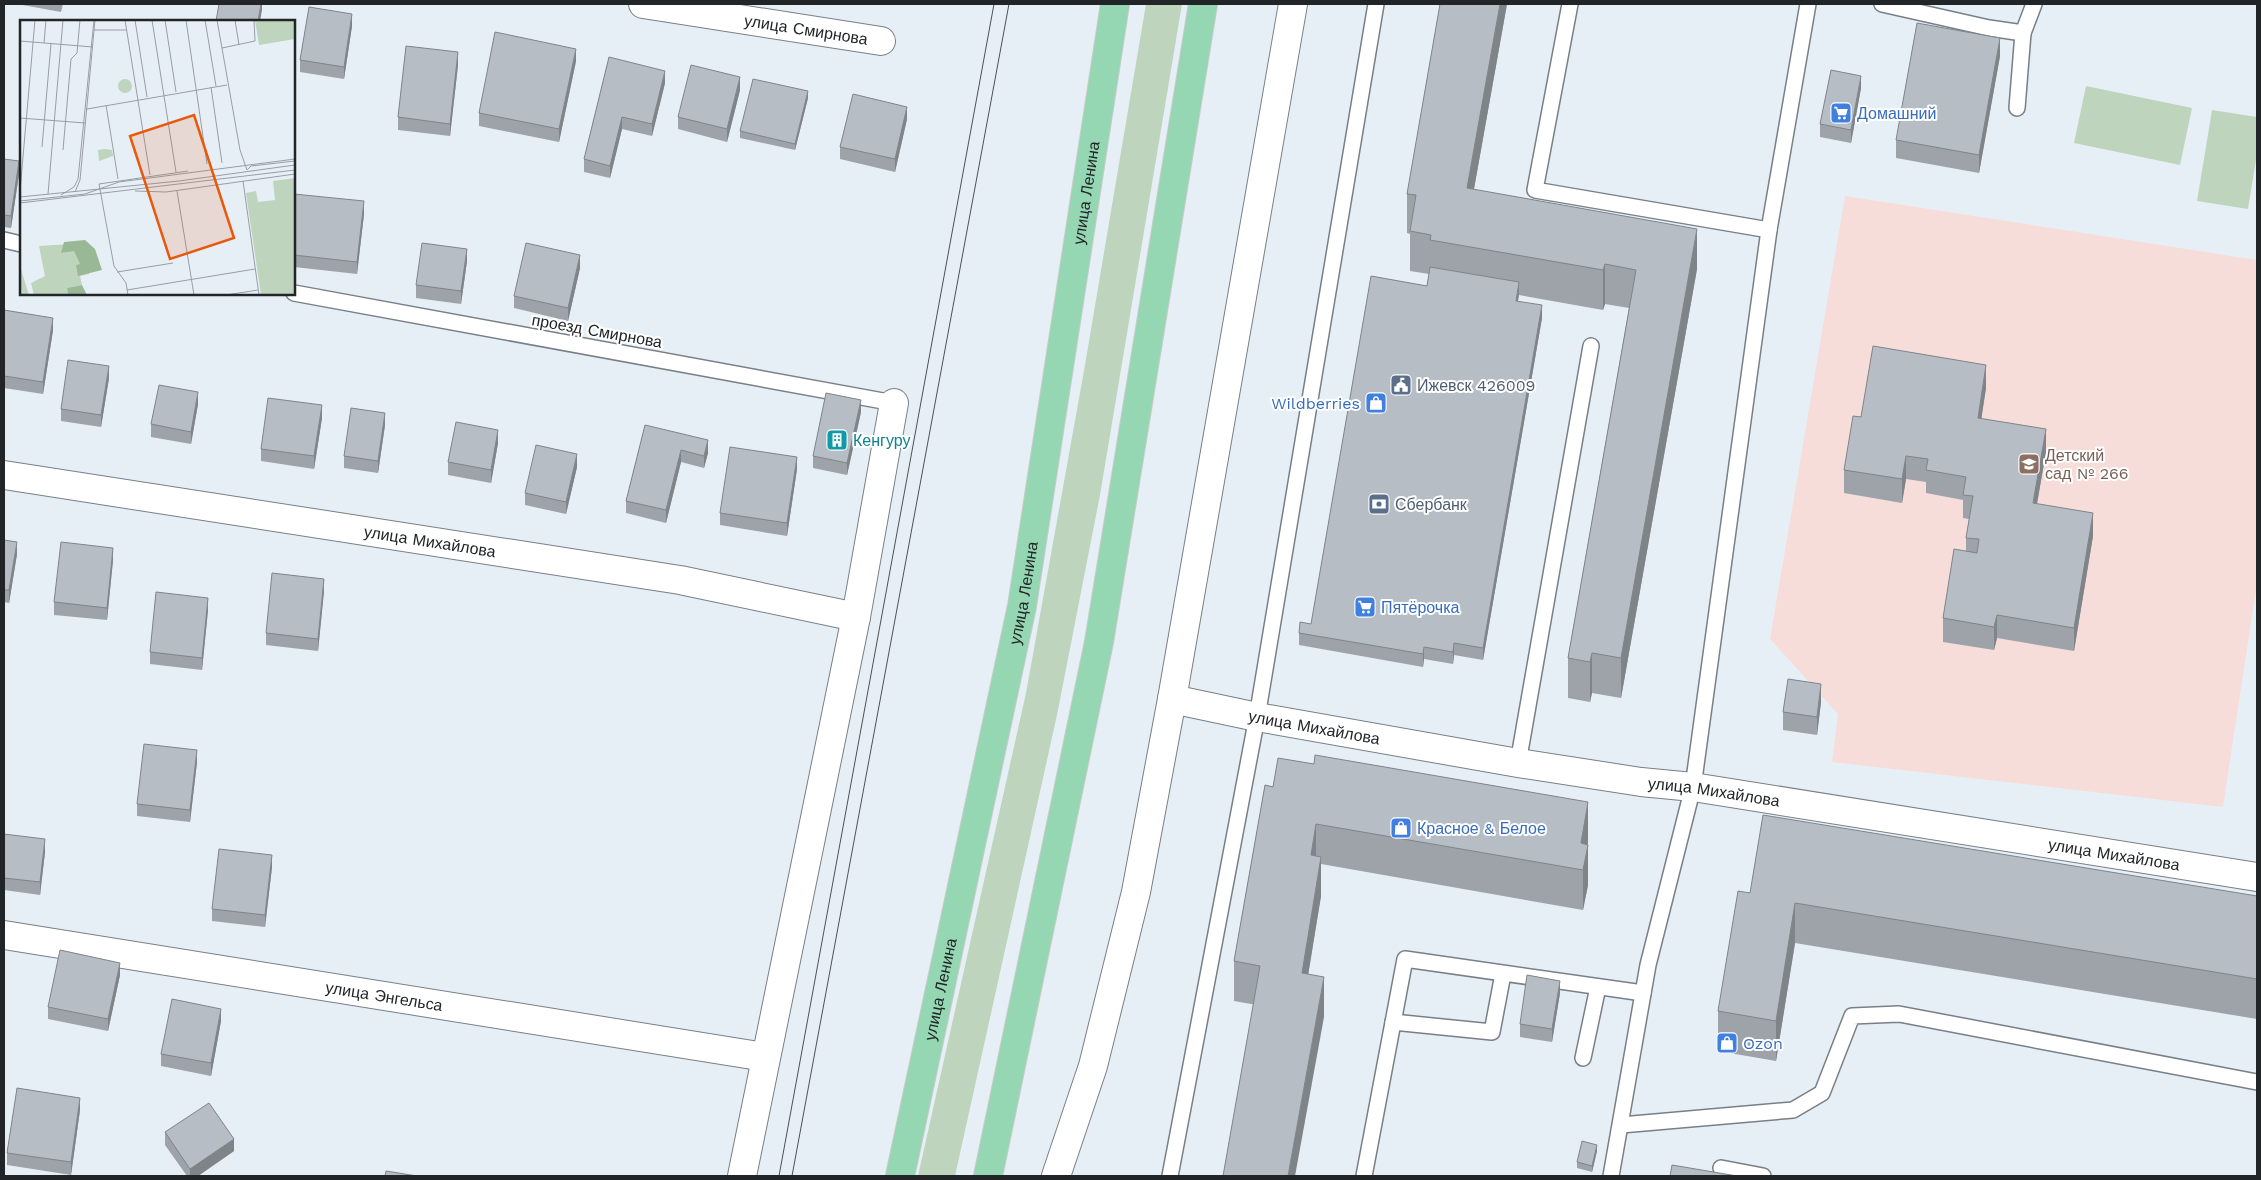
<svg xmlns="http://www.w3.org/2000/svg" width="2261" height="1180" viewBox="0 0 2261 1180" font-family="'Work Sans',sans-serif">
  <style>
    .education { fill: #f7ddd9 }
    .green { fill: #bfd4bd }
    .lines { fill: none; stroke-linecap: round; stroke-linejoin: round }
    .service-casing { stroke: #787f86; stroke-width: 18 }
    .minor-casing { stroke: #787f86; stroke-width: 30 }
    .tertiary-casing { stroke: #787f86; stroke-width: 30 }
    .primary-casing { stroke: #cacbcb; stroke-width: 30 }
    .service { stroke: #fff; stroke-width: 15 }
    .minor { stroke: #fff; stroke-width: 28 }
    .tertiary { stroke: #fff; stroke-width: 28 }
    .primary { stroke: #94d7b2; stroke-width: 28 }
    .tram { stroke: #4c5053; stroke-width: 1 }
    .wall { fill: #9da3a9 }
    .shaded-wall { fill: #7f8489 }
    .building { fill: #b6bdc4; stroke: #7f8489 }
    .labels { text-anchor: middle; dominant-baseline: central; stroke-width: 4; stroke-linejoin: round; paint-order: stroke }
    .street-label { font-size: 16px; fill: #222527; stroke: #fff }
    .shop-label { font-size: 16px; fill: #366cbe; stroke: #fff; text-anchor: start }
    .service-label { font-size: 16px; fill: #4e5e75; stroke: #fff; text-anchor: start }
    .culture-label { font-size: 16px; fill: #0d838f; stroke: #fff; text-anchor: start }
    .education-label { font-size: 16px; fill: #785e54; stroke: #fff; text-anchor: start }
    .inset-road { fill: none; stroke: #989ea3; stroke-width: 1 }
    .view { fill: #e8590c; fill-opacity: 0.15; stroke: #e8590c; stroke-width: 2.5 }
    .inset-edge { fill: none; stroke: #222527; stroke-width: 2.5 }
  </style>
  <rect width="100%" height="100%" fill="#e7eff6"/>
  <polygon class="education" points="1845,196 2257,260 2257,583 2223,807 1832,762 1838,714 1770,639"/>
  <g class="green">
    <polygon points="1146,4 1182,4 1100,495 1057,715 955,1176 918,1176 1026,693 1085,365"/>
    <polygon points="2086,86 2192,108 2180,165 2074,143"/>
    <polygon points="2212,110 2257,117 2257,154 2248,209 2197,201"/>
  </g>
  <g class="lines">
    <g class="service-casing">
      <g id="service">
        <polyline points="1570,4 1535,190 1769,230"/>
        <polyline points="1882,4 1989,28 2023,33 2034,4"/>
        <polyline points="2017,108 2023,33"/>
        <polyline points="4,240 21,244"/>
        <polyline points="294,293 894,403"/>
        <polyline points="1518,763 1591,346"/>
        <polyline points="1393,1022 1492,1032 1503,974"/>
        <polyline points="1583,1058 1598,987"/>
        <polyline points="1621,1125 1793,1110 1822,1093 1852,1016 1899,1014 2257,1082"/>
        <polyline points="1721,1168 1763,1176"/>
        <polyline points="1170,1176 1257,717 1376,4"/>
        <polyline points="1364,1176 1405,959 1643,993"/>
        <polyline points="1611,1176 1648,965 1693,787 1769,230 1808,4"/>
      </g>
    </g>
    <g class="minor-casing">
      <g id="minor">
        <path id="s1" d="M643 4 881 41"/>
        <path id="s2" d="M4 475 680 580 856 617"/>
        <path id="s3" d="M1172 699 1257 717 1518 763 1641 782 1693 787 2257 877"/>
        <path id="s4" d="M4 935 765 1057"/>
        <polyline points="742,1176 856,617 894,403"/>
      </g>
    </g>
    <g class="tertiary-casing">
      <polyline id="tertiary" points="1056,1176 1093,1066 1136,892 1172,699 1293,4"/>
    </g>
    <g class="primary-casing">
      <g id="primary">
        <path id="s5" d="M900 1176 1022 606 1115 4"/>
        <polyline points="988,1176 1099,642 1203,4"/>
      </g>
    </g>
    <use href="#service" class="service"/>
    <use href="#minor" class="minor"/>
    <use href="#tertiary" class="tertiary"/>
    <use href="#primary" class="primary"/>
    <g class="tram">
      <polyline points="779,1176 994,4"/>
      <polyline points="792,1176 1009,4"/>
    </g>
  </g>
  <g class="wall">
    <polygon points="17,4 63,4 61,12"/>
    <polygon points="1507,4 1474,189 1697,269 1621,698 1592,693 1590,702 1568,698 1568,658 1629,308 1605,304 1603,310 1519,295 1518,301 1542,318 1483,660 1454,655 1453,664 1424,659 1423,667 1299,645 1299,633 1311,624 1427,286 1429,274 1410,271 1410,234 1407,233 1407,194"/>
    <polygon points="352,26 344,79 300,72 300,60"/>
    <polygon points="2000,56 1979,173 1896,158 1896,140"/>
    <polygon points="609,57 665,83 652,136 622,129 610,178 584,172 584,159"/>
    <polygon points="576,61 559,142 479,126 479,113"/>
    <polygon points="458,65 450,136 398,130 398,117"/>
    <polygon points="1861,88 1851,143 1820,137 1820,124"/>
    <polygon points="740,90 727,142 678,129 678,117"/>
    <polygon points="808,98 795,150 740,138 740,131"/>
    <polygon points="907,119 895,172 840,159 840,147"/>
    <polygon points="4,159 19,174 11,228 4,227"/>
    <polygon points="294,194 364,214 357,274 294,267"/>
    <polygon points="467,261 461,304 416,298 416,285"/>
    <polygon points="580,268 568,321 514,308 514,296"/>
    <polygon points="4,310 53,330 43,394 4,388"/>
    <polygon points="109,378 101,427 61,421 61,409"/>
    <polygon points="1986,388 1981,419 2046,452 2037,504 2093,536 2074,651 1997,638 1994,650 1943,642 1943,618 1966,551 1966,538 1969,519 1963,518 1963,500 1926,493 1926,482 1906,479 1902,503 1844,493 1844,470 1861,417"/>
    <polygon points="198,404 191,444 151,437 151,424"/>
    <polygon points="861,412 847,475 813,468 813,456"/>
    <polygon points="322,418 314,469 261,461 261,449"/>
    <polygon points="385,425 378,473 344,468 344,456"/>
    <polygon points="645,425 708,453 704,468 681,462 666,523 626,513 626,501"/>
    <polygon points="498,443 491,483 448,475 448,462"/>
    <polygon points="577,467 566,514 525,505 525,493"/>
    <polygon points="797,469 787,536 720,525 720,513"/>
    <polygon points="4,540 17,554 9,603 4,602"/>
    <polygon points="113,560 107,620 54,615 54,602"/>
    <polygon points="324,591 318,651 266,645 266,633"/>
    <polygon points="208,610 202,670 150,664 150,652"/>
    <polygon points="1821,702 1817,735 1783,730 1783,712"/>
    <polygon points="197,762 190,822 137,816 137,804"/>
    <polygon points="1265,785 1588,842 1588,885 1583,910 1321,864 1321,896 1308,974 1324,1017 1234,1001 1234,961"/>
    <polygon points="4,834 45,852 40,895 4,890"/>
    <polygon points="272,867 265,927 212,921 212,909"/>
    <polygon points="1750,893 2257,896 2257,1019 1795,943 1776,1061 1718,1051 1718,1011"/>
    <polygon points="120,975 108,1031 48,1019 48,1007"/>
    <polygon points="1560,993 1552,1042 1520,1037 1520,1024"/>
    <polygon points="221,1021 211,1076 161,1066 161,1054"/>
    <polygon points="80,1110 71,1175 7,1165 7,1153"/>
    <polygon points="165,1132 234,1151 198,1176 187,1176 165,1145"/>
    <polygon points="1597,1151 1592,1172 1577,1168 1577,1162"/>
  </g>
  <g class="shaded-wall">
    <polygon points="261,4 262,4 262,10 260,21 258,21"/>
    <polygon points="1500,4 1507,4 1467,228 1467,188"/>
    <polygon points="352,14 352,26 344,79 344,67"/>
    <polygon points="2000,38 2000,56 1979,173 1979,155"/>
    <polygon points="576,49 576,61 559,142 559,129"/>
    <polygon points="458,52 458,65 450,136 450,124"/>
    <polygon points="665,71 665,83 652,136 652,124"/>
    <polygon points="1861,76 1861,88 1851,143 1851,130"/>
    <polygon points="740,77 740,90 727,142 727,129"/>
    <polygon points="808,91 808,98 795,150 795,144"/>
    <polygon points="907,107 907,119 895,172 895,159"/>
    <polygon points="622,117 622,129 610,178 610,166"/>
    <polygon points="19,161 19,174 11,228 11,216"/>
    <polygon points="364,201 364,214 357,274 357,262"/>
    <polygon points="1697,229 1697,269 1621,698 1621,658"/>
    <polygon points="467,249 467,261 461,304 461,291"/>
    <polygon points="580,255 580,268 568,321 568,308"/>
    <polygon points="1605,264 1605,304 1603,310 1603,270"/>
    <polygon points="1519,282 1519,294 1516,313 1516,301"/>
    <polygon points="1542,305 1542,318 1483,660 1483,648"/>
    <polygon points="53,318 53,330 43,394 43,382"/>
    <polygon points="1986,365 1986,388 1978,441 1978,418"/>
    <polygon points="109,366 109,378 101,427 101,415"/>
    <polygon points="198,392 198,404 191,444 191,432"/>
    <polygon points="861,400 861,412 847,475 847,463"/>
    <polygon points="322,405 322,418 314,469 314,456"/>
    <polygon points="385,413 385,425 378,473 378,461"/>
    <polygon points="2046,429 2046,452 2033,526 2033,503"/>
    <polygon points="498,430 498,443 491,483 491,470"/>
    <polygon points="708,440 708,453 704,468 704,456"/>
    <polygon points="681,450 681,462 666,523 666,510"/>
    <polygon points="577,454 577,467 566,514 566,502"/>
    <polygon points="1906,456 1906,479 1902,503 1902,479"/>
    <polygon points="797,457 797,469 787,536 787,523"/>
    <polygon points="2093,513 2093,536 2074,651 2074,628"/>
    <polygon points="17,542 17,554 9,603 9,590"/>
    <polygon points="113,548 113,560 107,620 107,608"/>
    <polygon points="324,579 324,591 318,651 318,639"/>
    <polygon points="208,598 208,610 202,670 202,658"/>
    <polygon points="1997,615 1997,638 1994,650 1994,627"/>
    <polygon points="1454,643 1454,655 1453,664 1453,652"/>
    <polygon points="1424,647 1424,659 1423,667 1423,654"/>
    <polygon points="1592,653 1592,693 1590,702 1590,662"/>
    <polygon points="1821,684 1821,702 1817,735 1817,717"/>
    <polygon points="197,750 197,762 190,822 190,810"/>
    <polygon points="1588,802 1588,842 1584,868 1588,845 1588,885 1583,910 1583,870 1581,843"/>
    <polygon points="1316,824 1316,864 1311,855"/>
    <polygon points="45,839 45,852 40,895 40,882"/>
    <polygon points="272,855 272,867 265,927 265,915"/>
    <polygon points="1321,857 1321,896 1302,1013 1302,973"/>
    <polygon points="1795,903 1795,943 1776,1061 1776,1021"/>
    <polygon points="120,963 120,975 108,1031 108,1019"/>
    <polygon points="1324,977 1324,1017 1295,1176 1288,1176"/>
    <polygon points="1560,981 1560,993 1552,1042 1552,1029"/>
    <polygon points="221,1009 221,1021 211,1076 211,1063"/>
    <polygon points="80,1098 80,1110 71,1175 71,1162"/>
    <polygon points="234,1139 234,1151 198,1176 190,1176 190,1169"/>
    <polygon points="1597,1145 1597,1151 1592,1172 1592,1166"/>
  </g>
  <g class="building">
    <polygon points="219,4 261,4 258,21 216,21"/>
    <polygon points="1440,4 1500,4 1467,188 1697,229 1621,658 1592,653 1590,662 1568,658 1636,270 1605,264 1603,270 1430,240 1431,235 1410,231 1416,195 1407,194"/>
    <polygon points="309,7 352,14 344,67 300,60"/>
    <polygon points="1917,23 2000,38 1979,155 1896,140"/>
    <polygon points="495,32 576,49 559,129 479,113"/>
    <polygon points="406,46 458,52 450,124 398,117"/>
    <polygon points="609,57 665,71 652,124 622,117 610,166 584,159"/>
    <polygon points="691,65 740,77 727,129 678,117"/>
    <polygon points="1831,70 1861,76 1851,130 1820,124"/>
    <polygon points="753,79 808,91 795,144 740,131"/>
    <polygon points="853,94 907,107 895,159 840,147"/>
    <polygon points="4,159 19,161 11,216 4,215"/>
    <polygon points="294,194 364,201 357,262 294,255"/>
    <polygon points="422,243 467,249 461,291 416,285"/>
    <polygon points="526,243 580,255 568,308 514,296"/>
    <polygon points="1430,267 1519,282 1516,301 1542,305 1483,648 1454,643 1453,652 1424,647 1423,654 1299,633 1300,622 1311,624 1371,276 1427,286"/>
    <polygon points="4,310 53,318 43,382 4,376"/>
    <polygon points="1873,346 1986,365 1978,418 2046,429 2033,503 2093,513 2074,628 1997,615 1994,627 1943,618 1954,549 1977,553 1979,539 1966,538 1973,496 1963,495 1966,477 1926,470 1928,459 1906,456 1902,479 1844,470 1853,416 1861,417"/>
    <polygon points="68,360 109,366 101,415 61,409"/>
    <polygon points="159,385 198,392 191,432 151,424"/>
    <polygon points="826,393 861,400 847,463 813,456"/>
    <polygon points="268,398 322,405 314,456 261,449"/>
    <polygon points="351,408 385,413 378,461 344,456"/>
    <polygon points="456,422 498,430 491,470 448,462"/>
    <polygon points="645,425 708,440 704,456 681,450 666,510 626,501"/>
    <polygon points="536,445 577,454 566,502 525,493"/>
    <polygon points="730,447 797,457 787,523 720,513"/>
    <polygon points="4,540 17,542 9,590 4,590"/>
    <polygon points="61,542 113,548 107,608 54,602"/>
    <polygon points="272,573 324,579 318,639 266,633"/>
    <polygon points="156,592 208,598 202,658 150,652"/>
    <polygon points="1788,679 1821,684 1817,717 1783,712"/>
    <polygon points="144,744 197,750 190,810 137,804"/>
    <polygon points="1315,755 1588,802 1581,843 1588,845 1583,870 1316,824 1311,855 1321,857 1302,973 1324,977 1288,1176 1223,1176 1260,966 1234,961 1265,785 1273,787 1278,758 1314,764"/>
    <polygon points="1763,815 2257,896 2257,979 1795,903 1776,1021 1718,1011 1738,891 1750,893"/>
    <polygon points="4,834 45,839 40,882 4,878"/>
    <polygon points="219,849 272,855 265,915 212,909"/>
    <polygon points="60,950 120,963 108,1019 48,1007"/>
    <polygon points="1527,975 1560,981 1552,1029 1520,1024"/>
    <polygon points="172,999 221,1009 211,1063 161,1054"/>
    <polygon points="17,1088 80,1098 71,1162 7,1153"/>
    <polygon points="209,1103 234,1139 190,1169 165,1132"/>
    <polygon points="1582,1141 1597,1145 1592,1166 1577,1162"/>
    <polygon points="1672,1165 1737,1176 1670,1176"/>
    <polygon points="386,1171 417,1176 385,1176"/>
  </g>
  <defs>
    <g id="supermarket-square" transform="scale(1.125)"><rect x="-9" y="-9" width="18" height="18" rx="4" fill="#3f7fe0" stroke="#fff"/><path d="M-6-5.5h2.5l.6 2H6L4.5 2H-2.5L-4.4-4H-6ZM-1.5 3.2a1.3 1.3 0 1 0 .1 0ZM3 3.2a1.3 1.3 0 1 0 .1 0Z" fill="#fff"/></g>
    <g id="civic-square" transform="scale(1.125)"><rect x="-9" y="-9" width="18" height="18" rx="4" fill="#5c6f8a" stroke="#fff"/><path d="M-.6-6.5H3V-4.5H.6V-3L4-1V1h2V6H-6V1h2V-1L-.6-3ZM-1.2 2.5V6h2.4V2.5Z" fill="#fff"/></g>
    <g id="shop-square" transform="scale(1.125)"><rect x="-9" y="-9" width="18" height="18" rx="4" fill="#3f7fe0" stroke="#fff"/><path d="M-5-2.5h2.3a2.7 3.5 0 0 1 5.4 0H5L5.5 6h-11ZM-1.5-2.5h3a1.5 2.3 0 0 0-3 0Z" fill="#fff"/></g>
    <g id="building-square" transform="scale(1.125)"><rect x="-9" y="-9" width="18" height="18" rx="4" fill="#0f9aa8" stroke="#fff"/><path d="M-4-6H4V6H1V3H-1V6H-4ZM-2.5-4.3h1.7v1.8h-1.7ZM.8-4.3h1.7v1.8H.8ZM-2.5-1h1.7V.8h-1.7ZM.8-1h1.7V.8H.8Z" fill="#fff"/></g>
    <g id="school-square" transform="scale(1.125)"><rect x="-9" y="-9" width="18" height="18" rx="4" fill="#8d6e63" stroke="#fff"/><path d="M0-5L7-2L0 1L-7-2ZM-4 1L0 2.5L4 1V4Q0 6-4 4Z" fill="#fff"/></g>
    <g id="bank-square" transform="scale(1.125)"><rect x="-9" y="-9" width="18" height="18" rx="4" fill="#5c6f8a" stroke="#fff"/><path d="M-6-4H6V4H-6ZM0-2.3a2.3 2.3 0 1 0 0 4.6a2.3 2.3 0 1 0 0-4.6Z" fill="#fff"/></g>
  </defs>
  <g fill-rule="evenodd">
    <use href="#supermarket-square" x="1841" y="113"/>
    <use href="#civic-square" x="1401" y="385"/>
    <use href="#shop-square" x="1376" y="403"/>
    <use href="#building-square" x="837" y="440"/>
    <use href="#school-square" x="2029" y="464"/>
    <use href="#bank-square" x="1379" y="504"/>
    <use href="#supermarket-square" x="1365" y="607"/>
    <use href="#shop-square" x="1401" y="828"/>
    <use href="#shop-square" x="1727" y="1043"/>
  </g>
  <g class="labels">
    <g class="street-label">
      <text stroke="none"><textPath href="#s1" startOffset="165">улица Смирнова</textPath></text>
      <text stroke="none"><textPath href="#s5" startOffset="1001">улица Ленина</textPath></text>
      <text transform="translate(597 331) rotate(10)">проезд Смирнова</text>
      <text stroke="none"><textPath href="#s2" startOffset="431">улица Михайлова</textPath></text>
      <text stroke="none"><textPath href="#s5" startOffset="596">улица Ленина</textPath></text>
      <text stroke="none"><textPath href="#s3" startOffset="145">улица Михайлова</textPath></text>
      <text stroke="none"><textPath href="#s3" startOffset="550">улица Михайлова</textPath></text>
      <text stroke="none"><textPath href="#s3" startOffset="955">улица Михайлова</textPath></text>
      <text stroke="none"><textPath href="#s5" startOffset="191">улица Ленина</textPath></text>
      <text stroke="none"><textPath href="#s4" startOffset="385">улица Энгельса</textPath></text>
    </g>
    <g class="shop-label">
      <text x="1857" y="113">Домашний</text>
      <text x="1360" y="403" text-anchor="end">Wildberries</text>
      <text x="1381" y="607">Пятёрочка</text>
      <text x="1417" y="828">Красное &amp; Белое</text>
      <text x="1743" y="1043">Ozon</text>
    </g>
    <g class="service-label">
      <text x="1417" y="385">Ижевск 426009</text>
      <text x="1395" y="504">Сбербанк</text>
    </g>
    <g class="culture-label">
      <text x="853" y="440">Кенгуру</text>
    </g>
    <g class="education-label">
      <text x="2045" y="455">Детский<tspan x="2045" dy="18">сад № 266</tspan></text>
    </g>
  </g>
  <g transform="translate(20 20)">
    <rect width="275" height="275" fill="#e7eff6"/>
    <path d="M235 0H275V19L239 25ZM98 66a7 7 0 1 1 14 0a7 7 0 1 1-14 0ZM85 129 92 130 93 136 79 141 78 130ZM275 158V275H241L226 173 236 171 238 182 255 180 253 161ZM66 223 69 254 60 256 62 265 47 268 48 275H14L11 263 25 256 19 226ZM0 246 9 275H0Z" fill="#bfd4bd"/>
    <path d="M65 220 75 229 82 250 58 256 56 245 60 244 54 231 41 233 44 222ZM62 265 67 275H48L47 268Z" fill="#99b996"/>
    <path class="inset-road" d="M105 0 130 155M115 0 127 77M132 0 156 152M145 0 156 72M166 0 187 144M185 0 196 66M197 0 220 130 227 150 231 146 275 141M215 0 219 25M74 10H107M0 21 73 27M24 23 26 0M202 28 235 21 234 0M191 67 202 143M86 85 98 159M67 89 207 65M0 98 65 103M22 127 31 24M43 130 51 39 57 33 60 0M223 161 239 275M0 171 15 0M115 171 146 172 275 154M157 171 174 275M55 172 60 160 75 0M28 174 43 0M41 175 54 167 58 159 74 0M0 177 159 161 275 145M0 181 65 174 99 162 275 139M0 183 275 150M97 252 153 243M107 270 235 249M108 275 106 263 94 246 79 164 168 151M206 275 238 270"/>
    <path class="view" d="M174 95 214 218 150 239 110 116Z"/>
    <rect width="275" height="275" class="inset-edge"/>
  </g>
  <rect width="2261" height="1180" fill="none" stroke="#222527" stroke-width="10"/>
</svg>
